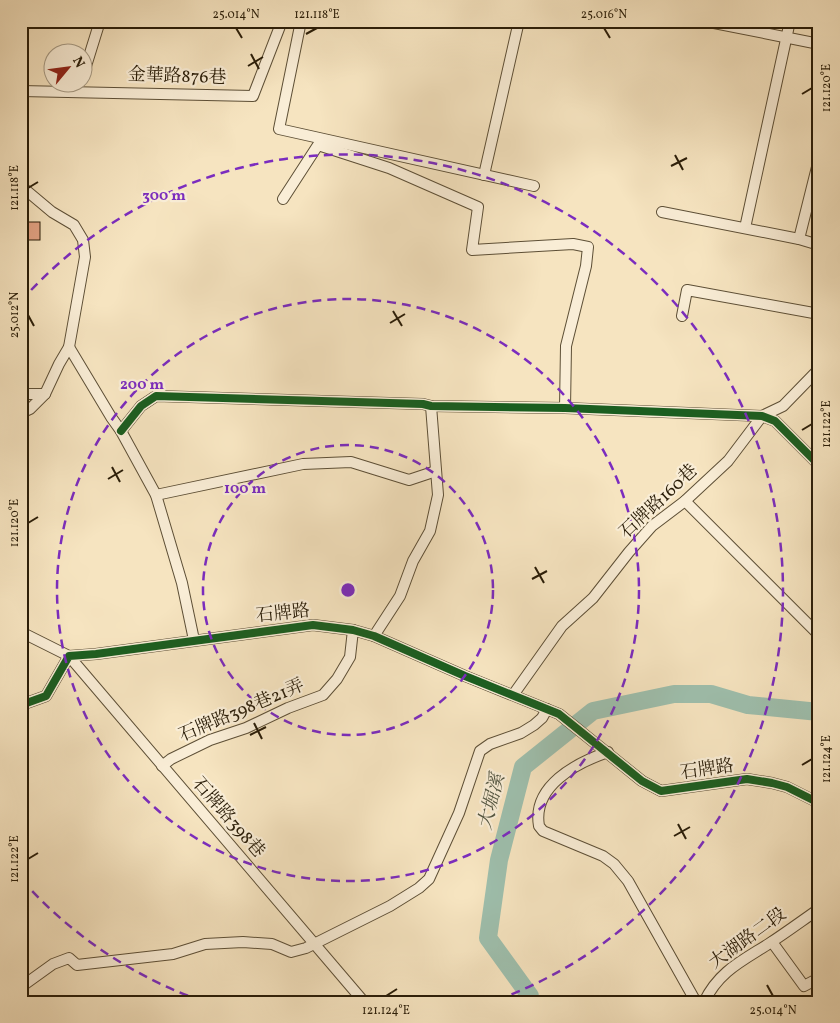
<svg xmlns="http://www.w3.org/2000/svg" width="840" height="1023" viewBox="0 0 840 1023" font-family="Vollkorn,'Noto Serif TC',serif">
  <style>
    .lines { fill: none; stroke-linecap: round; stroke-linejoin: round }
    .river { stroke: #9ebfad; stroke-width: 18 }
    .building { fill: #e3a384; stroke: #2a1d08 }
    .minor-casing { stroke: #5d4f36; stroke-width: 12 }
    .minor { stroke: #f9edd6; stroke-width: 10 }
    .cycleway-casing { stroke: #f9edd6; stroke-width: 11 }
    .cycleway { stroke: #1b5e20; stroke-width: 8 }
    .ticks { fill: none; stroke: #2a1d08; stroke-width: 2 }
    .ring { fill: none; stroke: #7b2cbf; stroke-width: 2.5; stroke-dasharray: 9 6 }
    .labels { text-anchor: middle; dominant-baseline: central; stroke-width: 4.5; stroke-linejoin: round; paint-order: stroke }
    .street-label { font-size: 18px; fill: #2a1d08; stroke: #f9edd6 }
    .water-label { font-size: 19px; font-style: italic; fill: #535642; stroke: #f9edd6 }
    .centre { fill: #7b2cbf; stroke: #f9edd6; stroke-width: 2.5 }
    .ring-label { font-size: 15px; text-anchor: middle; font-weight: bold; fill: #7b2cbf; stroke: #f9edd6; stroke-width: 4.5; stroke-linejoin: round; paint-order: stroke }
    .neatline { fill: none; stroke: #2a1d08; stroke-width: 2 }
    .ticks-label { font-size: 12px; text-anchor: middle; fill: #2a1d08 }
  </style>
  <rect width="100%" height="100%" fill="#f6e4c0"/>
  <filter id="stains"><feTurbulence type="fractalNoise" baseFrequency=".004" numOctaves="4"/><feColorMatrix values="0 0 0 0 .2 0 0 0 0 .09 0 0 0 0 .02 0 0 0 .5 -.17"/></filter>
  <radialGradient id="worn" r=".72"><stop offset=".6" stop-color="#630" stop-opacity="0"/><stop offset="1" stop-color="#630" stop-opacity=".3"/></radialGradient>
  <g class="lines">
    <polyline class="river" points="530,1002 530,996 488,938 499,860 523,767 593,711 674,694 711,694 748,705 819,712"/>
  </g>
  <rect class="building" x="21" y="222" width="19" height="18"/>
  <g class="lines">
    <g class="minor-casing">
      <g id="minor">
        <polyline points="301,21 279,129 534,186"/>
        <polyline points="704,21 819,44"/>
        <polyline points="82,79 100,21"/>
        <polyline points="21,91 253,96 282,21"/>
        <polyline points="484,175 519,21"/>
        <polyline points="21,186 52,212 74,225 83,240 85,257 69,347 59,364 45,394 30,409 21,413"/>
        <polyline points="283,199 318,145 389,168 478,207 472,250 573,244 588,247 586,266 566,346 565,408"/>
        <polyline points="662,212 799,239 819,245"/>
        <polyline points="745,228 790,21"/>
        <polyline points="799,239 819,159"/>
        <polyline points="682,316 687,290 819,314"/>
        <polyline points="69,347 111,417 121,431 156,495 182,583 194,640"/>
        <polyline points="21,394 45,394"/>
        <polyline points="121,431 141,406 156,396 423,404 431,406 565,408 762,416 775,421 819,465"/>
        <polyline points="156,495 303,464 351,462 409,480 436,471"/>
        <polyline points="685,501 819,635"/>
        <polyline points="25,634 69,656 364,1002"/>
        <polyline points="374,636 400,596 413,561 430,531 438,495 431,406"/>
        <polyline points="513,695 562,626 593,598 629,552 652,526 685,501 728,461 762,416 783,406 819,369"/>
        <polyline points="21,705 46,696 69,656 96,654 313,625 353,630 374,636 465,676 559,714 642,781 661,791 747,779 772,783 787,787 819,803"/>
        <path d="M608 752C576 763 532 786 539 826L543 831 603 856 614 864 628 881 696 1002"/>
        <polyline points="162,766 171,759 210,740 246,728 288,708 323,695 337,679 350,657 353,630"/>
        <polyline points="772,942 804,986 819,978"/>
        <polyline points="21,987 53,964 69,958 77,965 173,954 205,944 243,942 272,944 291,952 306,948 390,906 419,888 429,879 459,813 480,751 490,744 521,733 534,725 542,718 547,709"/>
        <path d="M704 1002C719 971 742 961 770 943 787 932 803 920 819 909"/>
      </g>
    </g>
    <use href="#minor" class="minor"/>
    <g class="cycleway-casing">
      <g id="cycleway">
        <polyline points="121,431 141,406 156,396 423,404 431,406 565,408 762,416 775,421 819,465"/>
        <polyline points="21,705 46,696 69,656 96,654 313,625 353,630 374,636 465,676 559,714 642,781 661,791 747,779 772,783 787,787 819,803"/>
      </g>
    </g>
    <use href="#cycleway" class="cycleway"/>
  </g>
  <path class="ticks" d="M236 28 242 38M604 28 610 38M306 34 317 28M251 54 259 69M248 66 263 57M802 94 812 88M675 155 683 170M671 166 687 158M28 188 38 182M393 311 402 326M28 315 34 326M390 323 405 314M802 430 812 424M112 467 120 482M108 479 123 470M28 523 38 517M535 567 544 583M532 579 547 571M254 723 262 739M250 735 266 727M802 765 812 759M678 824 686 839M674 836 690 827M28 859 38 853M767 985 773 996M386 996 397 989"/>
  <g class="ring">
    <circle cx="348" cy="590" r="145"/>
    <circle cx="348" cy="590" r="291"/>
    <path d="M202 1001A436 436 0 0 1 21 879M21 301A436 436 0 1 1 494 1001"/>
  </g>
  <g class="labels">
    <g class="street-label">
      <text transform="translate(177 77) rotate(2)">金華路876巷</text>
      <text transform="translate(659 502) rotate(-43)">石牌路160巷</text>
      <text transform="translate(283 614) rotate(-6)">石牌路</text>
      <text transform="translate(242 711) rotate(-23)">石牌路398巷21弄</text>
      <text transform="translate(707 770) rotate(-8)">石牌路</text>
      <text transform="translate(228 818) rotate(49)">石牌路398巷</text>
      <text transform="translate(748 939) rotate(-36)">大湖路二段</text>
    </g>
    <g class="water-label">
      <text transform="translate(492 802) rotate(-76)">大堀溪</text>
    </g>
  </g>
  <circle cx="348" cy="590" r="8" class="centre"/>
  <g class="ring-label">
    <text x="164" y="200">300 m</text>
    <text x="142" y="389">200 m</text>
    <text x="245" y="493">100 m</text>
  </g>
  <rect width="840" height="1023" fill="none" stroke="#f6e4c0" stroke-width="55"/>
  <g transform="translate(68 68) rotate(61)"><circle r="24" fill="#f9edd6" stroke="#a69a84"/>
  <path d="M0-4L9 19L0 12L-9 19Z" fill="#8f2418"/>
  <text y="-8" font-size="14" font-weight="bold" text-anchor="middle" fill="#2a1d08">N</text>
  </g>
  <rect x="28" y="28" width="784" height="968" class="neatline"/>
  <g class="ticks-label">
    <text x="236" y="18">25.014°N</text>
    <text x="317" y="18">121.118°E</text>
    <text x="604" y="18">25.016°N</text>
    <text transform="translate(826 88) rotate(-90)" y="4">121.120°E</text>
    <text transform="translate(14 188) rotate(-90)" y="4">121.118°E</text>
    <text transform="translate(14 315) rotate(-90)" y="4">25.012°N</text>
    <text transform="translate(826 424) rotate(-90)" y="4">121.122°E</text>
    <text transform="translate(14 523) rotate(-90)" y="4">121.120°E</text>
    <text transform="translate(826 759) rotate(-90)" y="4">121.124°E</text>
    <text transform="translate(14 859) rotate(-90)" y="4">121.122°E</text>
    <text x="386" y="1014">121.124°E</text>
    <text x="773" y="1014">25.014°N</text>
  </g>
  <rect width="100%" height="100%" filter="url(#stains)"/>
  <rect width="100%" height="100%" fill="url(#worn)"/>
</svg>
